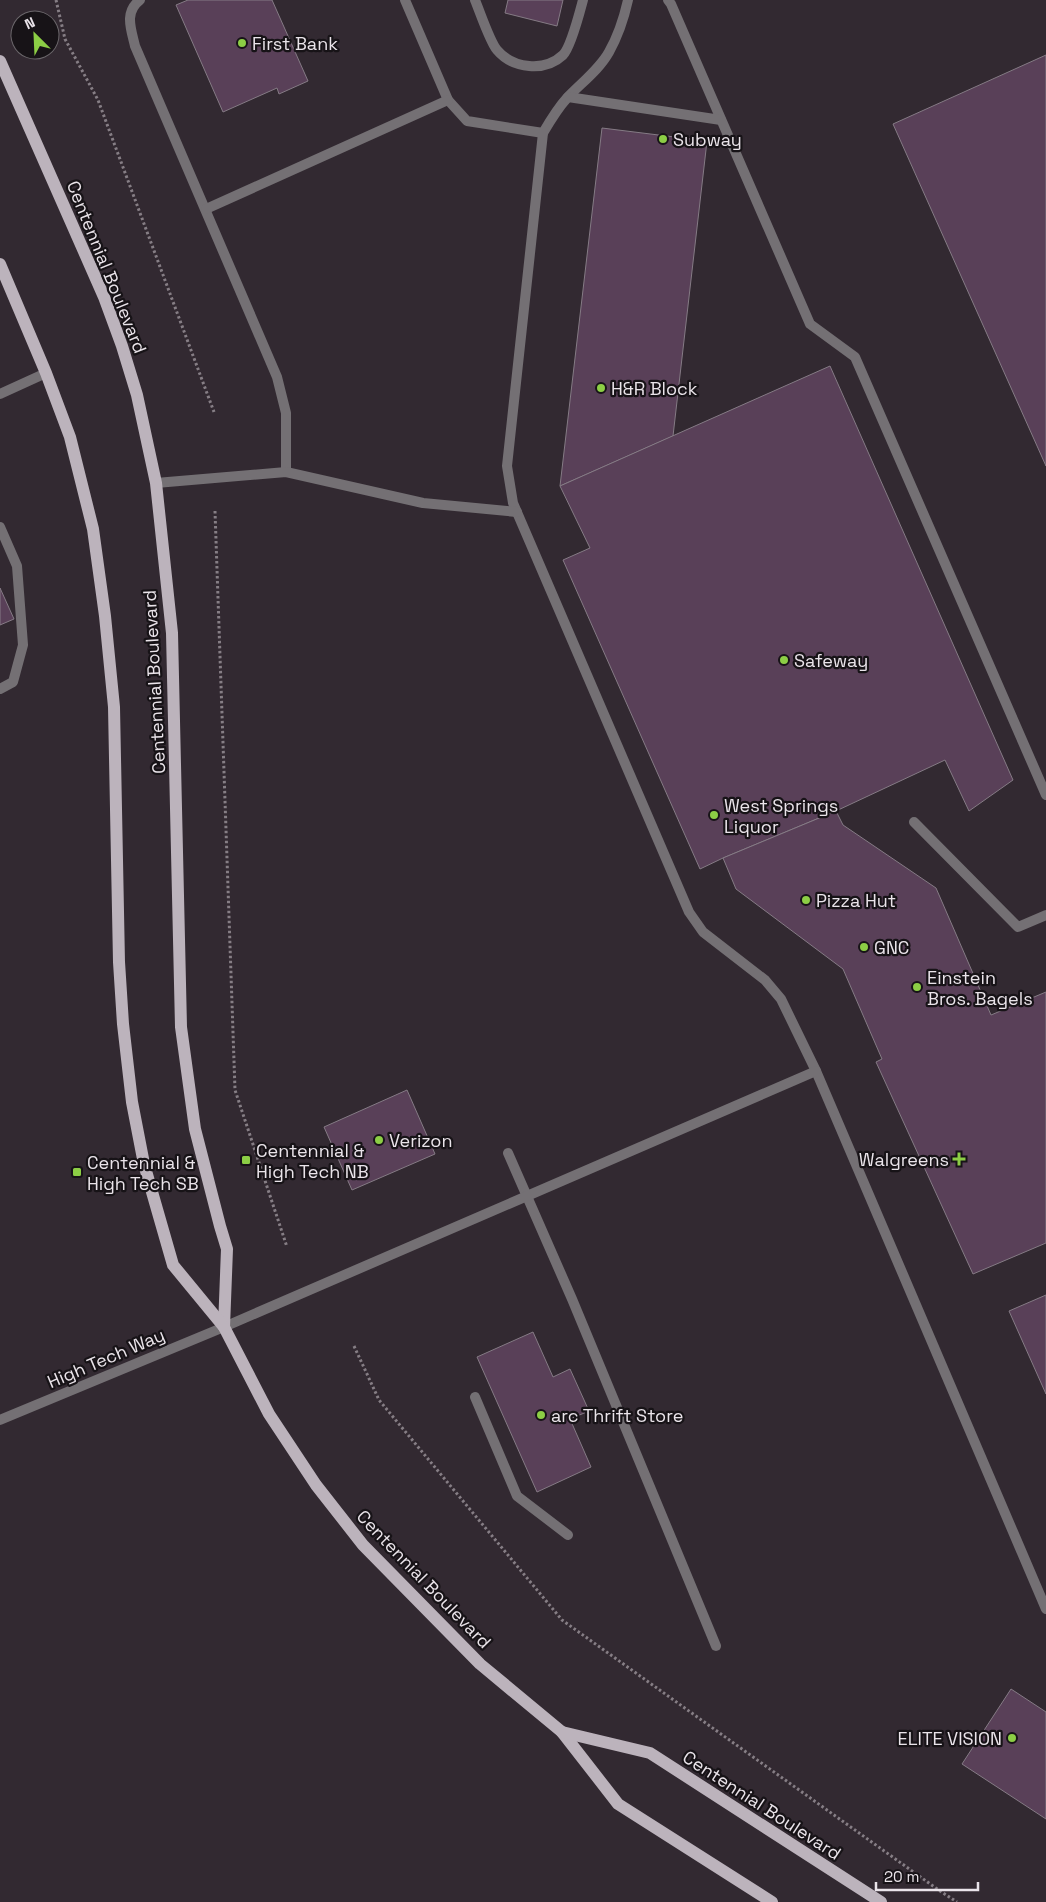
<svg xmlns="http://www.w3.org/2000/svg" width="1046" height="1902" viewBox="0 0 1046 1902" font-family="'Space Grotesk',sans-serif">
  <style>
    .building { fill: #594058; stroke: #857b85 }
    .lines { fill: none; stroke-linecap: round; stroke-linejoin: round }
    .path { stroke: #867e85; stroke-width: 3; stroke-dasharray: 2.5 2.5; stroke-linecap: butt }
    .lane { stroke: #747074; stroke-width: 10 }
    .street { stroke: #747074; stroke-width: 10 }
    .primary { stroke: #bcb3bc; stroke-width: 12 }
    .poi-dot { fill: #8cce45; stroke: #171317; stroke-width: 2 }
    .labels { text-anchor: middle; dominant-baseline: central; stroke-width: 4.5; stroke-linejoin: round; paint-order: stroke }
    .poi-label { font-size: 18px; fill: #eae4ea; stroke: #171317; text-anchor: start }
    .street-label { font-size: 18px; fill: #eae4ea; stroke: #171317 }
  </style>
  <rect width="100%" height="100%" fill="#322931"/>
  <g class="building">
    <polygon points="188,0 272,0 308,81 279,94 277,88 223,112 176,5"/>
    <polygon points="508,0 563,0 557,26 505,13"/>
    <polygon points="1046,55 1046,466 893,124"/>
    <polygon points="602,128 707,141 673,436 560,486"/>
    <polygon points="830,366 1013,780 969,811 945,760 836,811 723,858 700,869 563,560 590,548 560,486"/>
    <polygon points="0,588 14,619 0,625"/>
    <polygon points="836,811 843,825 936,888 991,1015 1046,992 1046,1243 973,1274 876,1062 882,1059 843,969 736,889 723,858"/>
    <polygon points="407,1090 435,1154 352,1190 324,1127"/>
    <polygon points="1046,1295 1046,1394 1009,1311"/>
    <polygon points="533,1332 553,1377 570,1369 589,1411 570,1419 591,1467 537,1492 477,1357"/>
    <polygon points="1011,1689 1046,1712 1046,1819 962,1764"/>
  </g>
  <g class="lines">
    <g class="path">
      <polyline points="56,0 65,39 98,100 214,412"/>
      <polyline points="215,511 235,1090 287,1247"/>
      <polyline points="354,1346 379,1400 562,1620 940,1891 957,1902"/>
    </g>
    <g class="lane">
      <path d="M140 0C124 12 131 29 135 46L277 377 286 413V472"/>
      <polyline points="405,0 448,100 467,121 543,133"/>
      <path d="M475 0C480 12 490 42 497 50 513 69 545 72 563 55 571 47 580 11 583 0"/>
      <path d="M628 0C624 18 618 36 609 52 599 70 581 83 567 98 557 109 550 121 543 133L507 466 513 503 689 912 703 932 765 980 781 999 816 1071 1046 1609"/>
      <polyline points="668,0 671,4 810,324 855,357 1046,795"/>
      <polyline points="568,97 721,120"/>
      <polyline points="206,209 448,100"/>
      <polyline points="0,394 46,373"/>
      <polyline points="156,483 286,472 423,503 517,512"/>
      <polyline points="0,527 17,566 23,645 13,682 0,689"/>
      <polyline points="914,822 1018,927 1046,915"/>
      <polyline points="508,1153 572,1299 716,1646"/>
      <polyline points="224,1327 816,1071"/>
      <polyline points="475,1397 517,1496 568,1535"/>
    </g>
    <polyline class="street" points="0,1420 224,1327"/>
    <g class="primary">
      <polyline points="0,61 104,297 122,346 137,395 156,483 172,633 181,1027 195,1129 220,1226 227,1249 224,1327"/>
      <polyline points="0,264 46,373 70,437 93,529 105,616 114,707 119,962 123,1024 132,1102 144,1164 173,1265 224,1327 269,1414 316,1485 363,1545 480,1664 562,1732 618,1804 772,1902"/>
      <polyline points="562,1732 650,1753 881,1902"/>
    </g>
  </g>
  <g class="poi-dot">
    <circle cx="242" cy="43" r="5"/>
    <circle cx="663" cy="139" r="5"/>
    <circle cx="601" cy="388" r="5"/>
    <circle cx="784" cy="660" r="5"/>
    <circle cx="714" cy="815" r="5"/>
    <circle cx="806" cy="900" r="5"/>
    <circle cx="864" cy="947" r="5"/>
    <circle cx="917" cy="987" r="5"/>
    <circle cx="379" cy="1140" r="5"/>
    <path d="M956.5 1151.5h5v5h5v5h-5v5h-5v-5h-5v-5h5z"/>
    <rect x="241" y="1155" width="10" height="10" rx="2.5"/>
    <rect x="72" y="1167" width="10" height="10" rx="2.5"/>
    <circle cx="541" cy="1415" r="5"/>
    <circle cx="1012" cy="1738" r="5"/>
  </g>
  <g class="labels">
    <g class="poi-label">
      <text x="252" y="43">First Bank</text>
      <text x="673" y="139">Subway</text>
      <text x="611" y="388">H&amp;R Block</text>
      <text x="794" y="660">Safeway</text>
      <text x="724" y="805">West Springs<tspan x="724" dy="21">Liquor</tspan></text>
      <text x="816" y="900">Pizza Hut</text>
      <text x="874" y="947">GNC</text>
      <text x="927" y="977">Einstein<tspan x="927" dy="21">Bros. Bagels</tspan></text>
      <text x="389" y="1140">Verizon</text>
      <text x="256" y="1150">Centennial &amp;<tspan x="256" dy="21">High Tech NB</tspan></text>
      <text x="949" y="1159" text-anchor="end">Walgreens</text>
      <text x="87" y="1162">Centennial &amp;<tspan x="87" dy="21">High Tech SB</tspan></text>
      <text x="551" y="1415">arc Thrift Store</text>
      <text x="1002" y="1738" text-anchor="end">ELITE VISION</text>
    </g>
    <g class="street-label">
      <text transform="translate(107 267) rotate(68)">Centennial Boulevard</text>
      <text transform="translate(154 682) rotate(-93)">Centennial Boulevard</text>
      <text transform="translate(106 1358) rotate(-23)">High Tech Way</text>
      <text transform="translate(424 1579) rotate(46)">Centennial Boulevard</text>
      <text transform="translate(762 1805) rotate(33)">Centennial Boulevard</text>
    </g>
  </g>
  <g transform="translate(35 35) rotate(336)"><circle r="24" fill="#171317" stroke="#6b676b"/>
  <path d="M0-4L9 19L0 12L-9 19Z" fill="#8cce45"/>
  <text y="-8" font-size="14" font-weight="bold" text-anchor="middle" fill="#eae4ea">N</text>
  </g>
  <path d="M876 1882v8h102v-8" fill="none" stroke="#eae4ea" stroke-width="2.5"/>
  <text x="884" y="1882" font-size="15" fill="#eae4ea" stroke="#171317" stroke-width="4" paint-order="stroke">20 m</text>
</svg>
